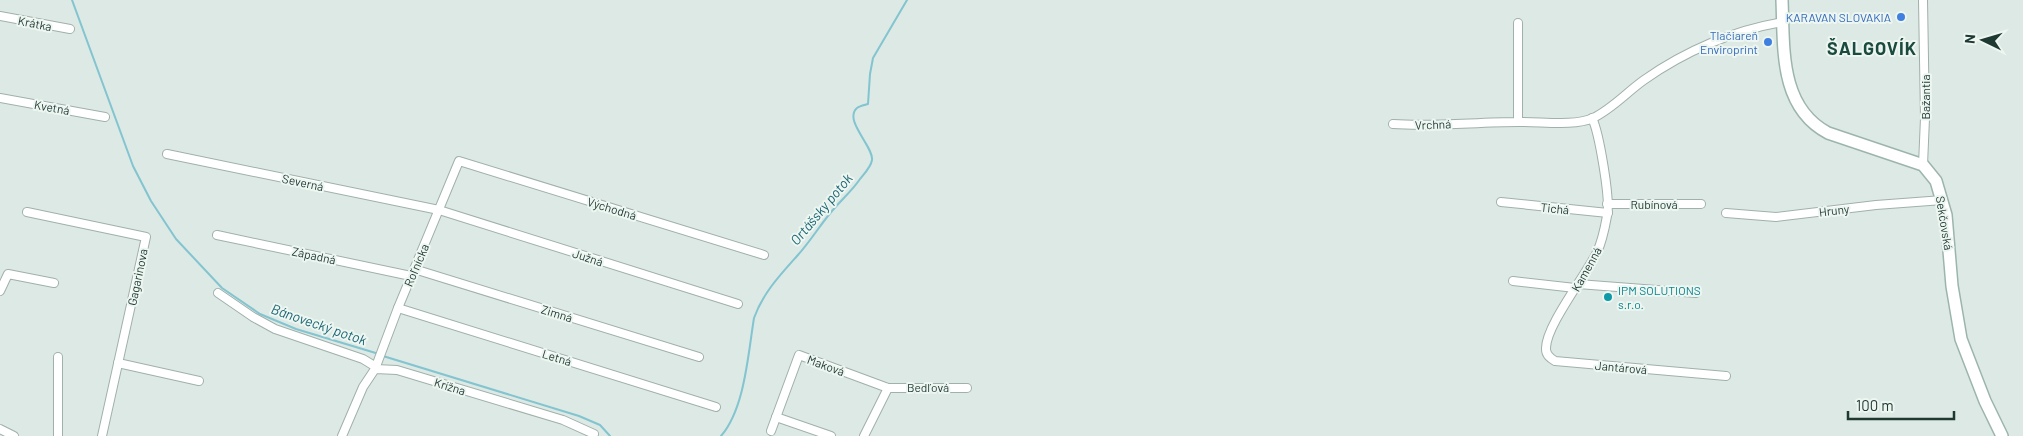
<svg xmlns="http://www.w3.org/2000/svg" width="2023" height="436" viewBox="0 0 2023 436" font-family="Barlow,sans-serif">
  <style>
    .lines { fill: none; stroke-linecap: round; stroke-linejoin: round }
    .stream { stroke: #82c4d0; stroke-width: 2 }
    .street-casing { stroke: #a0b0ab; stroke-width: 10 }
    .secondary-casing { stroke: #9cb5ac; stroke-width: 14 }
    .street { stroke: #fff; stroke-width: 8 }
    .secondary { stroke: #fff; stroke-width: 11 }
    .shop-dot { fill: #3f7fe0; stroke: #edf6f1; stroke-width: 2 }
    .culture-dot { fill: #0f9aa8; stroke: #edf6f1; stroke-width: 2 }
    .labels { text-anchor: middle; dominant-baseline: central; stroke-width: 4; stroke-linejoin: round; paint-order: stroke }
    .shop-label { font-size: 12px; fill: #366cbe; stroke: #edf6f1; text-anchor: end }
    .street-label { font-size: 12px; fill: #1e3832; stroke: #edf6f1 }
    .culture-label { font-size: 12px; fill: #0d838f; stroke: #edf6f1; text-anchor: start }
    .water-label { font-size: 14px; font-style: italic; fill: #196474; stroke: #edf6f1 }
    .district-label { font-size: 18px; font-weight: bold; letter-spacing: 1px; fill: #1b4a3f; stroke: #edf6f1 }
  </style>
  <rect width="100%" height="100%" fill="#dde9e4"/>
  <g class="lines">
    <g class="stream">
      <polyline points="72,0 133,166 151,201 176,239 222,288 260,314 296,329 379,354"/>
      <polyline points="383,356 579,416 600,425 610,436"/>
      <path d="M721 436C745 408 748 354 754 318 763 293 780 275 797 256 810 242 820 225 832 211 841 200 852 191 860 179 864 174 871 167 872 160 874 147 843 120 857 108 860 106 865 105 868 104L870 74 873 58 907 0"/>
    </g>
    <g class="street-casing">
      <g id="street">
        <polyline points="0,16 70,29"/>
        <polyline points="0,98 105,117"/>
        <path d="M1592 118C1599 132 1611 201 1607 216 1605 227 1602 242 1597 252 1586 275 1545 327 1546 349 1546 355 1550 358 1555 361L1726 376"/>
        <polyline points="1518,122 1518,23"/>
        <path d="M1393 124C1434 127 1476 122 1518 122 1539 121 1573 127 1593 118 1612 109 1627 92 1644 80 1685 51 1734 30 1783 22"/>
        <polyline points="167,154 439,210 738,304"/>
        <polyline points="1923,165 1925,118 1923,0"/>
        <polyline points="1501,202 1608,213"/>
        <polyline points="1607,204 1701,204"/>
        <polyline points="27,212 146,237 102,436"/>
        <polyline points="1726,213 1776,217 1876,205 1943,200"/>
        <polyline points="217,235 411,276"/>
        <polyline points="414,269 699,357"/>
        <polyline points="1513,281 1575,288"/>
        <polyline points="1578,284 1696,293"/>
        <polyline points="0,291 8,274 54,283"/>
        <polyline points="218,293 253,317 275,329 363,359 376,367"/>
        <polyline points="398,308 716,407"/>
        <polyline points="118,363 199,381"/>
        <polyline points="375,369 398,308 459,161 764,255"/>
        <polyline points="776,417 831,436"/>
        <polyline points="0,429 14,436"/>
        <polyline points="771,431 799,355 888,388 967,388"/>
        <polyline points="58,436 58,357"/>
        <polyline points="342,436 363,387 375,369 397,370 563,420 594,434"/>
        <polyline points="864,436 888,388"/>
      </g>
    </g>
    <g class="secondary-casing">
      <path id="secondary" d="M1782 0C1784 48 1779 107 1828 133L1923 165 1936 181 1946 215 1952 286 1961 339 1985 401 2002 436"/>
    </g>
    <use href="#street" class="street"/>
    <use href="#secondary" class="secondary"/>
  </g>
  <g class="shop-dot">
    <circle cx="1901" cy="17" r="5"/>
    <circle cx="1768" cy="42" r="5"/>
  </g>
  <circle class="culture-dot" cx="1608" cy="297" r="5"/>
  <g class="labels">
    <g class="shop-label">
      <text x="1891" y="17">KARAVAN SLOVAKIA</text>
      <text x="1758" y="35">Tlačiareň<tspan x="1758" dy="14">Enviroprint</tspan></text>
    </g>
    <g class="street-label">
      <text transform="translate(35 23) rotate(11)">Krátka</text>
      <text transform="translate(1925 97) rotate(-90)">Bažantia</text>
      <text transform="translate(52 107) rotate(10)">Kvetná</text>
      <text transform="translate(1433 124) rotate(-2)">Vrchná</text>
      <text transform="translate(303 182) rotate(12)">Severná</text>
      <text x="1654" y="204">Rubínová</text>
      <text transform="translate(612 208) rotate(17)">Východná</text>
      <text transform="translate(1555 208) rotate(6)">Tichá</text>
      <text transform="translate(1834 210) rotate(-7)">Hruny</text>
      <text transform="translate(1945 223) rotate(81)">Sekčovská</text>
      <text transform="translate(314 255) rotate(12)">Západná</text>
      <text transform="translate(588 257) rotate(18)">Južná</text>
      <text transform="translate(416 265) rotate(-67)">Roľnícka</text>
      <text transform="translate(1586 269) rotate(-61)">Kamenná</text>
      <text transform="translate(137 277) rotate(-78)">Gagarinova</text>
      <text transform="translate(557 313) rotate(17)">Zimná</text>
      <text transform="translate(557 357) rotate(17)">Letná</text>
      <text transform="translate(826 365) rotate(20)">Maková</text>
      <text transform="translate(1621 367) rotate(5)">Jantárová</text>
      <text transform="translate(450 386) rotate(17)">Krížna</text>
      <text x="928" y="387">Bedľová</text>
    </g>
    <g class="culture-label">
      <text x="1618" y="290">IPM SOLUTIONS<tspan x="1618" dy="14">s.r.o.</tspan></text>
    </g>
    <g class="water-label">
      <text transform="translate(821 209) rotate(-50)">Ortášsky potok</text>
      <text transform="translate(319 324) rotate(19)">Bánovecký potok</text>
    </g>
    <g class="district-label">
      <text x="1872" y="48">ŠALGOVÍK</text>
    </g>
  </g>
  <g transform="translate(1983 40) rotate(275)" stroke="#edf6f1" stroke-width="4" paint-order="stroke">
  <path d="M0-4L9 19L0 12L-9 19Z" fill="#1e3832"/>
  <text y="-8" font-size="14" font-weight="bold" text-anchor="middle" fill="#1e3832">N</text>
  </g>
  <path d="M1848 411v8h106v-8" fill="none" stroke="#1e3832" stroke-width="2.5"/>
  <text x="1856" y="411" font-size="15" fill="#1e3832" stroke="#edf6f1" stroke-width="4" paint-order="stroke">100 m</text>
</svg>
